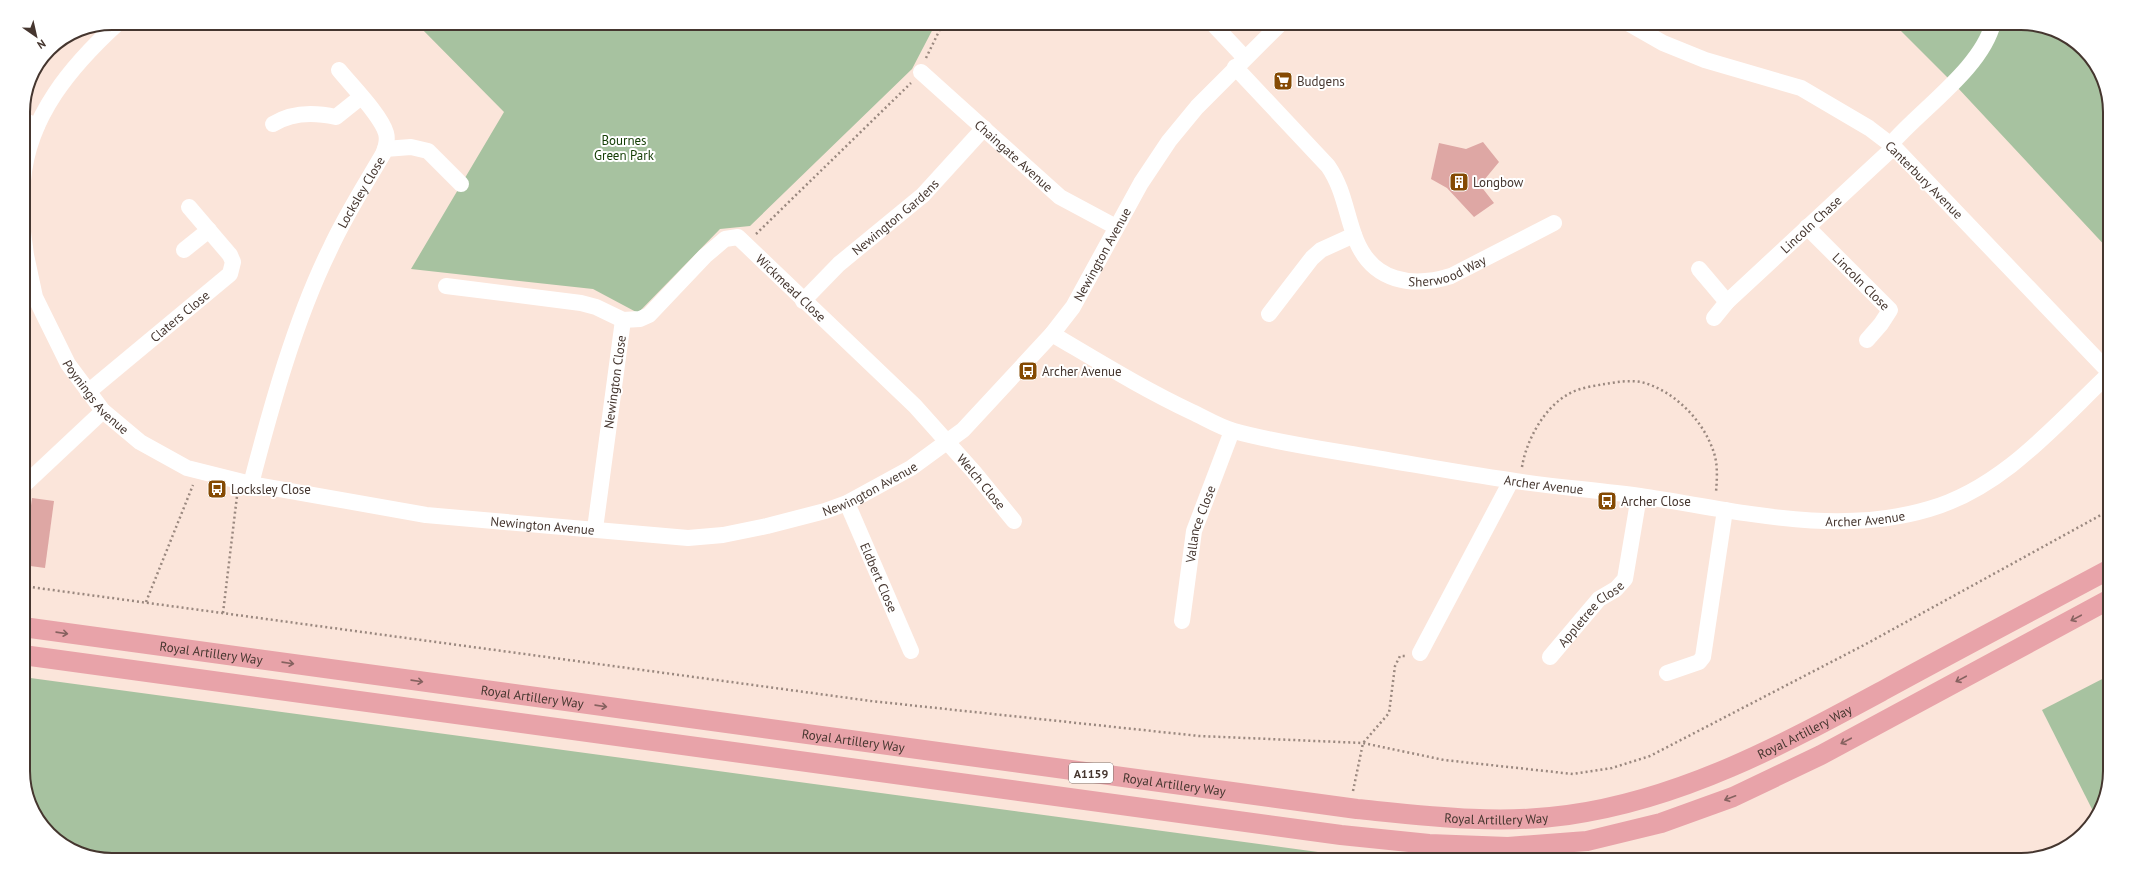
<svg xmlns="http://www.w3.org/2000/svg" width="2133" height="883" viewBox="0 0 2133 883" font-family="'PT Sans',sans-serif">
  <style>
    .green { fill: #a7c2a0 }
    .building { fill: #dea7a4 }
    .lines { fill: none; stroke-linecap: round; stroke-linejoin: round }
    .path { stroke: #9a887f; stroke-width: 2.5; stroke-dasharray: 2 3; stroke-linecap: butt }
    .minor { stroke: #fff; stroke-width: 16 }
    .major { stroke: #e8a3a9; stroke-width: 20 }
    .oneway { stroke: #866260 }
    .labels { text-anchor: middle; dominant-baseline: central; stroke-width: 4; stroke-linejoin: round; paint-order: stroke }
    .shield { fill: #fff; stroke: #7d726d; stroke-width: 1 }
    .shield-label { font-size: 12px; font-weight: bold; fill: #45362f }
    .poi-label { font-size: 13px; fill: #45362f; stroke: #fff; text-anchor: start }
    .park-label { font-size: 13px; fill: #133d04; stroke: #fff }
    .street-label { font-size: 13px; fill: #45362f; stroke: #fff }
    .rim { fill: none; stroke: #45362f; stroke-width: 2 }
  </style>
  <rect width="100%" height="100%" fill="#fbe5da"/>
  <g class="green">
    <polygon points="416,23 936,23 912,69 750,226 720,229 638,313 593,289 411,269 504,112"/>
    <polygon points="1893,23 2021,23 2055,30 2092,58 2110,107 2110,251 1957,87"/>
    <polygon points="2110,675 2110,771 2103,805 2095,815 2042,710"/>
    <polygon points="23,677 1377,860 112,860 78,853 41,825 23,777"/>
  </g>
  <g class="building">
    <polygon points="1483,142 1499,162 1480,185 1494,203 1474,217 1447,188 1431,179 1439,143 1466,149"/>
    <polygon points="32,498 54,501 45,568 23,565"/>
  </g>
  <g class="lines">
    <g class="path">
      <polyline points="926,58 943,23"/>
      <polyline points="756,234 911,83"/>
      <path d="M1522 467C1526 441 1544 408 1567 395 1578 388 1593 386 1605 384 1617 382 1629 380 1641 382 1674 390 1704 421 1714 453 1718 465 1717 480 1716 492"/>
      <polyline points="23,586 871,701 1199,736 1363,743 1444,760 1573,774 1612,768 1650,756 1866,644 2110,510"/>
      <polyline points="146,602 193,485"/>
      <polyline points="223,613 237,496"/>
      <polyline points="1353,791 1363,743 1389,713 1395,666 1400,656 1406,656"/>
      <polyline points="1342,860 1345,852"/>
    </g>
    <g class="minor">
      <polyline points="1212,23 1245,58"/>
      <path id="s1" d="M1235 67 1328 166C1344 189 1346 215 1356 240 1373 282 1412 288 1451 276L1554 223"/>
      <path id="s2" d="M921 72 1060 197 1116 227"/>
      <polyline points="23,120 37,126"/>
      <path d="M273 124C292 112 314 112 336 117L361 97"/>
      <path d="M1891 144C1921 109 1982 68 1993 23"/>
      <polyline points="385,149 411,147 428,151 461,184"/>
      <path d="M23 181C28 116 72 65 118 23"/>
      <path id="s3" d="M1807 227 1890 310 1881 324 1867 340"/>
      <path id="s4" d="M23 232 26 255 35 297 68 364 103 411 140 442 187 468 251 484 426 515 688 538 723 535 767 526 825 511 847 503 911 468 963 430 1052 334 1073 307 1141 183 1169 141 1197 107 1281 23"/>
      <polyline points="184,250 209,230"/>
      <polyline points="1699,269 1727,302"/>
      <polyline points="446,286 581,303 596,307 623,320 595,529"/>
      <path id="s5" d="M803 301 839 264 923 195 984 128"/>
      <polyline points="1269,314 1312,258 1321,250 1354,235"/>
      <path id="s6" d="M1714 318 1727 302 1894 147"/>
      <path id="s7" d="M623 320 640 319 649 315 705 256 725 239 738 237 915 406 974 472 1014 521"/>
      <path id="s8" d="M1052 334C1098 361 1143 389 1192 412 1205 418 1219 427 1234 431 1273 442 1322 449 1363 456 1412 464 1460 473 1509 480 1553 487 1597 490 1640 496 1735 510 1835 537 1929 509 2003 488 2056 424 2110 373L1894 147 1869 128 1801 88 1705 60 1663 43 1628 23"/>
      <path id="s9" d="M88 392 230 274 233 262 230 255 189 207"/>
      <path id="s10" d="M251 484C271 407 295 320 330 249 345 216 365 185 383 154 386 147 388 140 386 133 381 115 351 85 339 70"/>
      <polyline points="23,486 103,411"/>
      <path id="s11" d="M847 503 911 651"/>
      <path id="s12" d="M1182 621 1194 531 1232 431"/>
      <polyline points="1420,653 1511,481"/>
      <path id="s13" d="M1550 657 1599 599 1616 589 1625 579 1639 496"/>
      <polyline points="1667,673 1699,662 1703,657 1725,510"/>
    </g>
    <g class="major">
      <path id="s14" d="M23 627 1357 809C1427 816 1498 825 1568 815 1683 799 1784 744 1884 690 1959 649 2035 609 2110 569"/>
      <polyline points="23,655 1341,835 1429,844 1508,847 1587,841 1661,823 1733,797 1821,755 2110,599"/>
    </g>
  </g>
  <defs><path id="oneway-shaft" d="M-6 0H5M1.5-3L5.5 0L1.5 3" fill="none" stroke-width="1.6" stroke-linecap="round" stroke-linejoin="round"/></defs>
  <g class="oneway">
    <use href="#oneway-shaft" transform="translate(2076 618) rotate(152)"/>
    <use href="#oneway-shaft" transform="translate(62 633) rotate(8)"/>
    <use href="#oneway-shaft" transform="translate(288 663) rotate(8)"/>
    <use href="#oneway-shaft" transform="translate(1961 679) rotate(152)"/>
    <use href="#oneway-shaft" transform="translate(417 681) rotate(8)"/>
    <use href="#oneway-shaft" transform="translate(601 706) rotate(8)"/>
    <use href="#oneway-shaft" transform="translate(1846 741) rotate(152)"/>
    <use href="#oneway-shaft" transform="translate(1730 798) rotate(159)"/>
  </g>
  <defs>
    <g id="supermarket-square" transform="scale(1)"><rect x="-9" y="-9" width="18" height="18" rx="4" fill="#854a03" stroke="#fff"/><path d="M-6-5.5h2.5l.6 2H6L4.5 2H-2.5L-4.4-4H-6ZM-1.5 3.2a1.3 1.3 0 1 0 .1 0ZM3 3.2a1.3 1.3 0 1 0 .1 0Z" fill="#fff"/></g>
    <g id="building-square" transform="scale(1)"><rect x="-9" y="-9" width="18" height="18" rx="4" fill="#854a03" stroke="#fff"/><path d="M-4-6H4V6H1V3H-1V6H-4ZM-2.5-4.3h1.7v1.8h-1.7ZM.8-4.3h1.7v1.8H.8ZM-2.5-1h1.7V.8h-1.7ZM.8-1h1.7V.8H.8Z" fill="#fff"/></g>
    <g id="bus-square" transform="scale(1)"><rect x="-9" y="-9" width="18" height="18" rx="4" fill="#854a03" stroke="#fff"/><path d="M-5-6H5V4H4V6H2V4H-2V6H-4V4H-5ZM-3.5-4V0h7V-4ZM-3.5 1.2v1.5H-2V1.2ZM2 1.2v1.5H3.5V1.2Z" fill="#fff"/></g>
  </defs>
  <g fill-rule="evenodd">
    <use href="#supermarket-square" x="1283" y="81"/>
    <use href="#building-square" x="1459" y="182"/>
    <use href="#bus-square" x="1028" y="371"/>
    <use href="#bus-square" x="217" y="489"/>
    <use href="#bus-square" x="1607" y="501"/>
  </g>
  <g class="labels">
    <rect class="shield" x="1069" y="763" width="44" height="20" rx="3"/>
    <g class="shield-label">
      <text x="1091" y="773">A1159</text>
    </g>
    <g class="poi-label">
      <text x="1297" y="81">Budgens</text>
      <text x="1473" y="182">Longbow</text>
      <text x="1042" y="371">Archer Avenue</text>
      <text x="231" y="489">Locksley Close</text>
      <text x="1621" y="501">Archer Close</text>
    </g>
    <g class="park-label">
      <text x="624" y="140">Bournes<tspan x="624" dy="15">Green Park</tspan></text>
    </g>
    <g class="street-label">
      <text stroke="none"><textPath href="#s2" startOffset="125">Chaingate Avenue</textPath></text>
      <text transform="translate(1924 180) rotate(45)">Canterbury Avenue</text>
      <text stroke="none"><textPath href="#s10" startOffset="313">Locksley Close</textPath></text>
      <text stroke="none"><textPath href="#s5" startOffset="125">Newington Gardens</textPath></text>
      <text stroke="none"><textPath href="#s6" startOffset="135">Lincoln Chase</textPath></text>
      <text stroke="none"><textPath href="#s4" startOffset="1334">Newington Avenue</textPath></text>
      <text stroke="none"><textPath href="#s1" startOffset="326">Sherwood Way</textPath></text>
      <text stroke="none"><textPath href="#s3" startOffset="77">Lincoln Close</textPath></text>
      <text stroke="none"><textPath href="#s7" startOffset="221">Wickmead Close</textPath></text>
      <text stroke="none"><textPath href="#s9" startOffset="119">Claters Close</textPath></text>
      <text transform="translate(615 382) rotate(-82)">Newington Close</text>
      <text stroke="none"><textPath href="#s4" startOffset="184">Poynings Avenue</textPath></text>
      <text stroke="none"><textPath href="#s7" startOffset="493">Welch Close</textPath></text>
      <text stroke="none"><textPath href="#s8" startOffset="521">Archer Avenue</textPath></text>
      <text stroke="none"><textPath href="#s4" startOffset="998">Newington Avenue</textPath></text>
      <text stroke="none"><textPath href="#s8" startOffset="845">Archer Avenue</textPath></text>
      <text stroke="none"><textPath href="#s12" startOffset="99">Vallance Close</textPath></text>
      <text stroke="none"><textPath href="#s4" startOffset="662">Newington Avenue</textPath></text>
      <text stroke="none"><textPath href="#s11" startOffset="81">Eldbert Close</textPath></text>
      <text stroke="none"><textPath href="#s13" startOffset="60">Appletree Close</textPath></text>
      <text stroke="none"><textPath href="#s14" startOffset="190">Royal Artillery Way</textPath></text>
      <text stroke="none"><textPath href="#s14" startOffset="514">Royal Artillery Way</textPath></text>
      <text stroke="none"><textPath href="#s14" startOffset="1810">Royal Artillery Way</textPath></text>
      <text stroke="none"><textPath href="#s14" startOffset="838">Royal Artillery Way</textPath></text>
      <text stroke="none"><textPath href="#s14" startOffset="1162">Royal Artillery Way</textPath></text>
      <text stroke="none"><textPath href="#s14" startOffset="1486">Royal Artillery Way</textPath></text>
    </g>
  </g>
  <path d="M0 0H2133V883H0ZM112 30H2021A82 82 0 0 1 2103 112V771A82 82 0 0 1 2021 853H112A82 82 0 0 1 30 771V112A82 82 0 0 1 112 30Z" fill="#fff" fill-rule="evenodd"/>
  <path class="rim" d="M112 30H2021A82 82 0 0 1 2103 112V771A82 82 0 0 1 2021 853H112A82 82 0 0 1 30 771V112A82 82 0 0 1 112 30Z"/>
  <g transform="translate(36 36) rotate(146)" stroke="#ffffff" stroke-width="3" paint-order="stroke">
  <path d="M0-3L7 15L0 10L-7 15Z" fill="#45362f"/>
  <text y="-6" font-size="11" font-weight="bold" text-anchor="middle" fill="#45362f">N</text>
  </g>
</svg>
